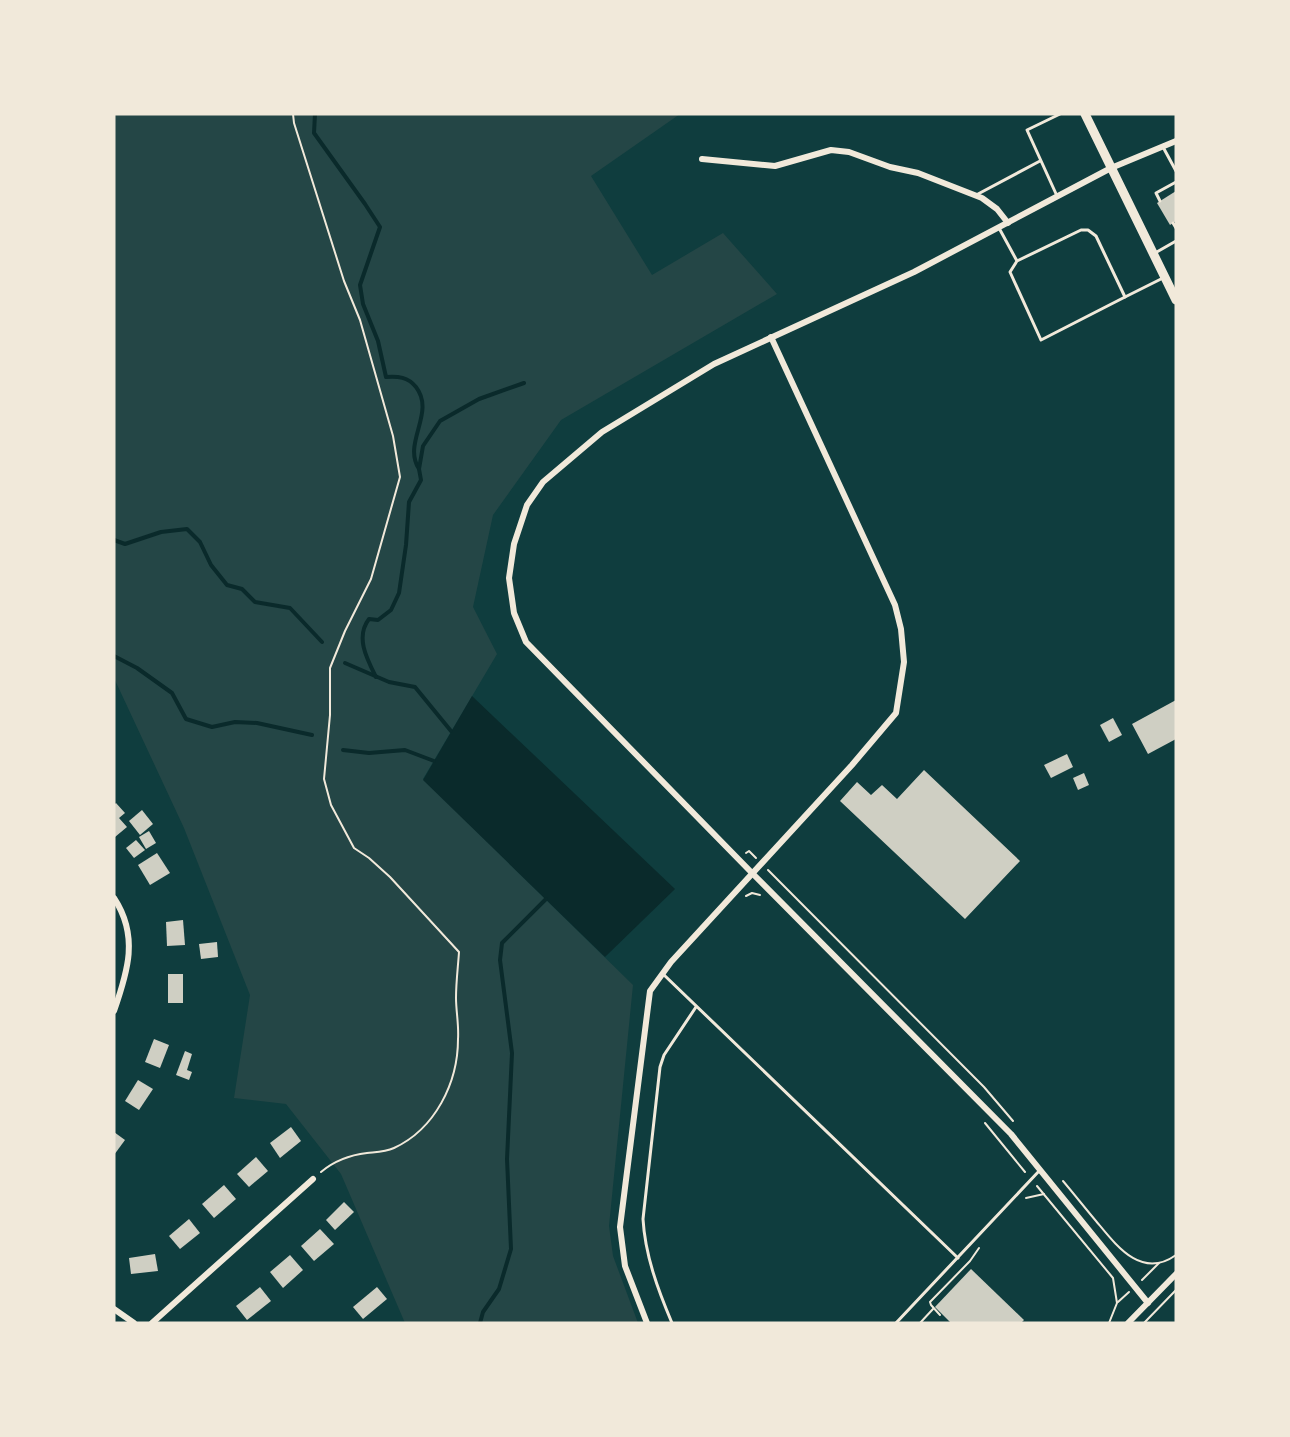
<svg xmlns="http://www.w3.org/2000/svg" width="1290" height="1437" viewBox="0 0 1290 1437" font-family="Jost,sans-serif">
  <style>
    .green { fill: #244646 }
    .water { fill: #0a2a2b }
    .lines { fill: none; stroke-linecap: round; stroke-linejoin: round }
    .stream { stroke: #0a2a2b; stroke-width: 4 }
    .building { fill: #cfcfc3 }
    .path { stroke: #f1e9da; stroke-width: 2 }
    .service { stroke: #f1e9da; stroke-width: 3 }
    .minor { stroke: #f1e9da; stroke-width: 6 }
    .primary { stroke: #f1e9da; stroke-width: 9 }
  </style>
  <rect width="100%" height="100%" fill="#0f3d3e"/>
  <polygon class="green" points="114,114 680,114 591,176 652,275 723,233 777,294 561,420 493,515 473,607 497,654 423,779 633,985 609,1226 613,1256 638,1323 405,1323 341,1174 286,1104 234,1098 250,995 184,828 114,678"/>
  <polygon class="water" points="472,696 675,889 605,957 423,780"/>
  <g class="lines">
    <g class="stream">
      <path d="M315 114 314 133 365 204 380 227 360 285 363 304 378 341 386 377C398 376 408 377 416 387 436 413 402 443 419 469"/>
      <polyline points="114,540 125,544 161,532 187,529 200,542 211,565 227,585 242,589 255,602 290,608 322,642"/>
      <polyline points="114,656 137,668 172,693 186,719 212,727 235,722 257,723 312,735"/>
      <polyline points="345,663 389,682 415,687 451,731"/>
      <path d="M376 677C367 659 355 637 369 619L378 620 391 610 399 593 406 545 409 502 421 480 419 469 423 446 440 421 479 399 524 383"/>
      <polyline points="343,750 369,753 405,750 434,761"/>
      <polyline points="480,1323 483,1312 499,1289 511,1249 507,1159 512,1053 500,960 502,943 546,899"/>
    </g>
  </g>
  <g class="building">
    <polygon points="1176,191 1176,221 1170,225 1157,203"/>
    <polygon points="1176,700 1176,739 1148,754 1132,724"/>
    <polygon points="1113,718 1122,735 1109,742 1100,725"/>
    <polygon points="1067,754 1073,767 1051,778 1044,765"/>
    <polygon points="924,770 1020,861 965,919 840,801 857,782 871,795 882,785 897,799"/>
    <polygon points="1084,773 1089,785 1078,790 1073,778"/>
    <polygon points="116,803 125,813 119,818 127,827 115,837 114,805"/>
    <polygon points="142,810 153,824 140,835 129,821"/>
    <polygon points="149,831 156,843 146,849 139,837"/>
    <polygon points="136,840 145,850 134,858 126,848"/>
    <polygon points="157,853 170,873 150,885 138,865"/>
    <polygon points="183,920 185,945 167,946 166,922"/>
    <polygon points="217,942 218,957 201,959 199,944"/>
    <rect x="168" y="974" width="15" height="29"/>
    <polygon points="154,1039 169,1045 160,1068 145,1062"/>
    <polygon points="185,1051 192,1054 187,1070 192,1072 189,1080 176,1075"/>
    <polygon points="138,1080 153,1089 139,1110 125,1101"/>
    <polygon points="291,1127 301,1141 280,1158 270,1143"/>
    <polygon points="114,1132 125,1140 114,1155"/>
    <polygon points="256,1157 268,1171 249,1187 237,1174"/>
    <polygon points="224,1185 236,1199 214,1218 202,1204"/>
    <polygon points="344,1202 354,1212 335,1230 326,1220"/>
    <polygon points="189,1219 200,1233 180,1249 169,1236"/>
    <polygon points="320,1229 334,1244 314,1261 301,1246"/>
    <polygon points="155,1254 158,1271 131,1274 129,1258"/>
    <polygon points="290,1255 303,1270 283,1288 270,1272"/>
    <polygon points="971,1269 1024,1320 1021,1323 951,1323 935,1307"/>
    <polygon points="260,1287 271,1301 247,1320 236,1306"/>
    <polygon points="377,1287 387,1299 363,1319 353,1307"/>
  </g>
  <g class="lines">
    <g class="path">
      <path d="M293 114 294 123 344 281 360 320 393 436 400 477 371 579 345 631 330 668V715L324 779 331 805 354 848 369 858 390 877 459 952C458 967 456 982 456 998 456 1011 459 1025 458 1039 458 1083 435 1129 394 1148 385 1152 376 1152 367 1153 350 1155 334 1161 321 1172"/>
      <polyline points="746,853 749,851 756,858"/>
      <polyline points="768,870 984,1087 1013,1121"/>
      <polyline points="746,896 752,893 760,895"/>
      <polyline points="985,1123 1025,1172"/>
      <path d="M1063 1181C1074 1194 1085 1208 1096 1221 1116 1245 1141 1280 1176 1255"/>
      <polyline points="1037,1186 1113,1278 1117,1303 1109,1323"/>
      <polyline points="1026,1198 1044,1194"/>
      <polyline points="1142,1280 1159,1263"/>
      <polyline points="1118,1302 1129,1292"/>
      <polyline points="940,1315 931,1305 930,1302 970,1261 979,1248"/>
      <polyline points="920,1323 933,1309"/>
      <polyline points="1144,1323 1176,1290"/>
    </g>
    <g class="service">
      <polyline points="1163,147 1176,171"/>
      <polyline points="978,194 1040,161"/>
      <polyline points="1057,196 1027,130 1060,114"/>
      <polyline points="1160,201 1156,193 1176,182"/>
      <polyline points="1173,223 1176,228"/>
      <polyline points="999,228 1017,261 1081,230 1088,230 1096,236 1125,297 1041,340 1010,272 1017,261"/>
      <polyline points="1155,253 1176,241"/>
      <polyline points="1125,297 1163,278"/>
      <polyline points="663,974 958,1258"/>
      <path d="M672 1323C658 1290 645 1255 643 1219L660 1067 664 1055 696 1007"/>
      <polyline points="896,1323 1040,1170"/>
    </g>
    <g class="minor">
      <polyline points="702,159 775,166 831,150 849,152 890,167 918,173 982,198 997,209 1008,223"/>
      <path d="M114 898C139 936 128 971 114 1011"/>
      <polyline points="1148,1303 1011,1134 753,874 526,642 514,613 509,578 514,544 527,505 543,482 602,432 714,364 914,272 1111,168 1176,141"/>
      <polyline points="114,1309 134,1323"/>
      <polyline points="152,1323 313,1179"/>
      <polyline points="647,1323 625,1266 620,1227 650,991 671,962 852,765 896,713 904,662 901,629 895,605 771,337"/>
      <polyline points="1128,1323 1176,1274"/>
    </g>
    <polyline class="primary" points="1085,114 1176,300"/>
  </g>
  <rect width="1290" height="1437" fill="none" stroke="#f1e9da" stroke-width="231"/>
</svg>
